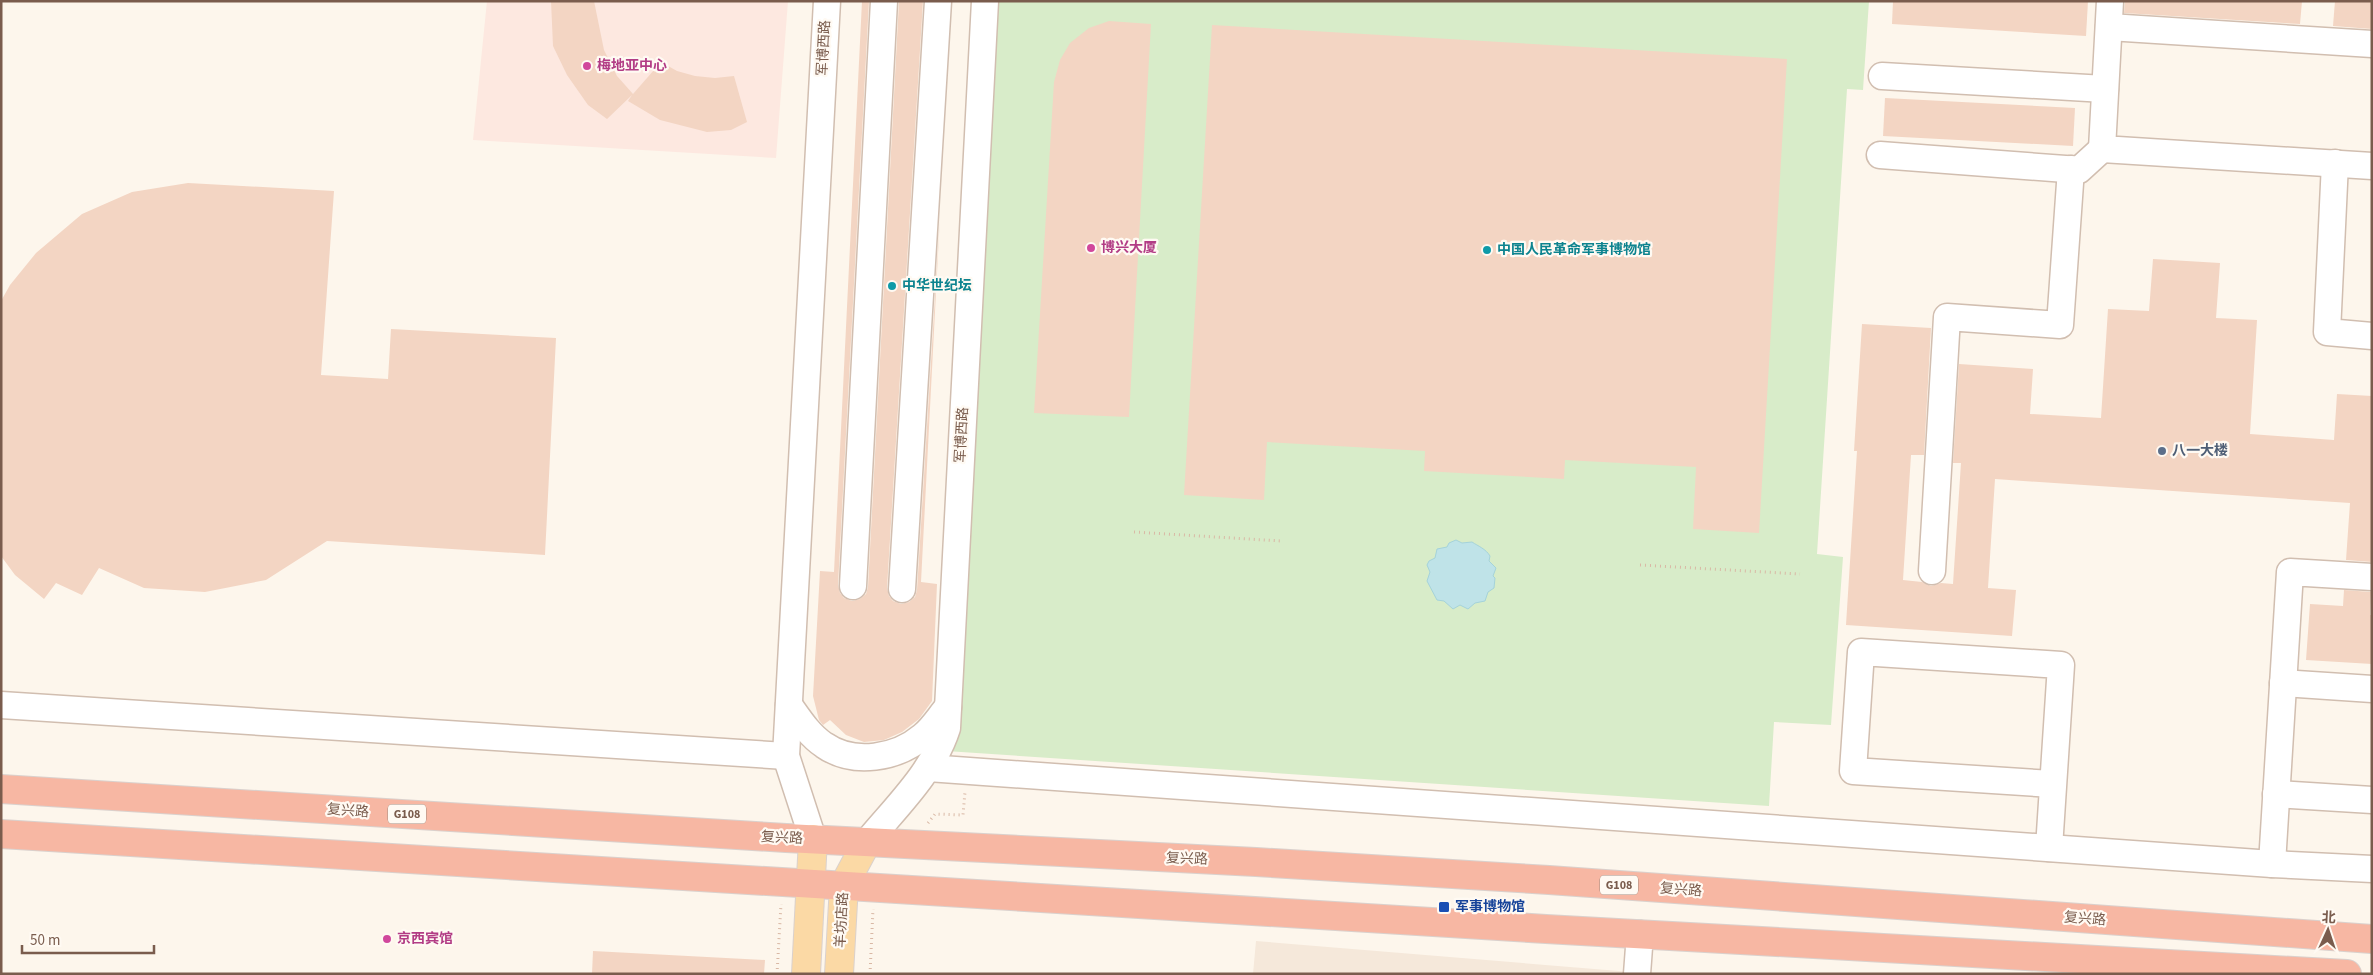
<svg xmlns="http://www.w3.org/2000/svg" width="2373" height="975" viewBox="0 0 2373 975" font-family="'Source Sans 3','Noto Sans SC',sans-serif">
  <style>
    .residential { fill: #f5e8da }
    .commercial { fill: #fde8e0 }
    .green { fill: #d8ecc9 }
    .water { fill: #bfe3e8; stroke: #a5d3da }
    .building { fill: #f3d5c3 }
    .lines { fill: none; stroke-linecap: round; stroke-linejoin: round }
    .minor-casing { stroke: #d1beb0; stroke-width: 29 }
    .major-casing { stroke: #dad1cd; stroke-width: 30 }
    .highway-casing { stroke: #dad1cd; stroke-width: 30 }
    .path { stroke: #d9b8a5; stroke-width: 3; stroke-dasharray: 1 4; stroke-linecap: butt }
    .minor { stroke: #fff; stroke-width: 26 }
    .major { stroke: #fbd9a5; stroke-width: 28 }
    .highway { stroke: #f7b7a3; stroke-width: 28 }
    .hotel-dot { fill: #d1479c; stroke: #fffaf3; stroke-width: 2 }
    .culture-dot { fill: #0f9aa8; stroke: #fffaf3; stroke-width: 2 }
    .service-dot { fill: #5c6f8a; stroke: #fffaf3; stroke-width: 2 }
    .transit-dot { fill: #1a4fb4; stroke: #fffaf3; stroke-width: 2 }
    .labels { text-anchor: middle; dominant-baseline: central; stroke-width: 4.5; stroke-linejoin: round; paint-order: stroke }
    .shield { fill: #fffaf3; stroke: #a28b7f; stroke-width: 1 }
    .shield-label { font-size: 12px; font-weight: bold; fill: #7a5c4d }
    .street-label { font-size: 14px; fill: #7a5c4d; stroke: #fffaf3 }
    .hotel-label { font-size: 14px; font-weight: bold; fill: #b23c85; stroke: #fffaf3; text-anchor: start }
    .culture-label { font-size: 14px; font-weight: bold; fill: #0d838f; stroke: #fffaf3; text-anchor: start }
    .service-label { font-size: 14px; font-weight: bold; fill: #4e5e75; stroke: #fffaf3; text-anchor: start }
    .transit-label { font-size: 14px; font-weight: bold; fill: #164399; stroke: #fffaf3; text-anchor: start }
  </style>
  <rect width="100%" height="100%" fill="#fdf6ec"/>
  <polygon class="residential" points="1256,941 1631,972 1253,974"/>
  <polygon class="commercial" points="487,1 788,1 776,158 473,140"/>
  <polygon class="green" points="995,1 1869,1 1863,90 1847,89 1817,554 1843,557 1831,725 1774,722 1769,806 946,751"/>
  <path class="water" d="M1456 540 1462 543 1472 542C1478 546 1486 549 1490 556L1489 561 1496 568 1493 576 1495 578 1494 588 1488 592 1485 601 1475 603 1468 609 1460 605 1453 609 1444 601 1437 600 1427 581 1430 572 1427 565 1429 561 1435 558 1437 549 1447 547 1449 543Z"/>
  <g class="building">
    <polygon points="551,1 594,1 604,50 617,76 633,94 661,62 677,71 695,76 715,78 734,76 747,122 731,130 707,132 660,120 628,101 632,95 607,119 588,105 567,75 553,46"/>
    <polygon points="862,1 869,1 838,585 840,593 844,598 852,601 860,599 866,594 868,587 899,1 923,1 887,588 889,596 893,601 901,604 909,602 915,597 917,590 940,215 921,582 937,584 932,701 919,719 902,732 884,740 864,742 846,735 830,720 823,725 819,720 813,696 820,571 834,572"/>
    <polygon points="1893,1 2088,1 2086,36 1892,24"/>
    <polygon points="2125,1 2302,1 2300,24 2124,13"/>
    <polygon points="2335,1 2372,1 2372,29 2333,26"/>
    <polygon points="1109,21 1151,24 1129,417 1034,413 1054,82 1060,60 1070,43 1089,28"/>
    <polygon points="1212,25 1787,59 1759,533 1693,529 1696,467 1565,460 1564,479 1424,471 1425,451 1267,442 1264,500 1184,495"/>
    <polygon points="1885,98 2075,108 2073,146 1883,136"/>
    <polygon points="188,183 334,191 321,375 388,379 391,329 556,338 545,555 327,541 266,580 205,592 144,588 99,568 82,595 56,583 44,599 15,575 1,556 1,301 10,285 36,253 82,214 132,192"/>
    <polygon points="2153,259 2220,263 2216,318 2257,320 2250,434 2334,440 2337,394 2372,396 2372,562 2346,560 2350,503 1995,479 1988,588 2016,590 2012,636 1846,625 1857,451 1854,451 1862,324 1931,328 1924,455 1911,455 1903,580 1922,582 1931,586 1941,583 1953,584 1961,463 1953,463 1959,364 2033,369 2030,414 2101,418 2108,309 2149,311"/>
    <polygon points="2344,590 2371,592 2370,615 2372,615 2372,664 2306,660 2310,604 2343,606"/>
    <polygon points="593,951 765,960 764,974 592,974"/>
  </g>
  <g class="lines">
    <g class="minor-casing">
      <g id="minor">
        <polyline points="2110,1 2102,149 2372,166"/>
        <polyline points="2109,27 2372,44"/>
        <polyline points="1882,76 2105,89"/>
        <polyline points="1880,155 2079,170 2102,149"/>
        <polyline points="2335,163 2327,332 2372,336"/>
        <polyline points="1932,571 1947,317 2060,325 2071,169"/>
        <polyline points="853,586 884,1"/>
        <polyline points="902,589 938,1"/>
        <polyline points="2283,683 2372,689"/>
        <polyline points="1,705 786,756"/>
        <path d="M789 705C799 719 809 735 824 745 854 766 897 758 923 736 933 728 940 716 948 707"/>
        <polyline points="928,768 2272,864 2372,869"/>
        <polyline points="2276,794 2372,800"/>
        <polyline points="813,839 786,756 827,1"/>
        <path d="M867 842C896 807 933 772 947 728L985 1"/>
        <polyline points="2049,848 2061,665 1861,652 1853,771 2052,784"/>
        <polyline points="2272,864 2290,572 2372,577"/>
        <polyline points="1637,974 1640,934"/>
      </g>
    </g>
    <g class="major-casing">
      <g id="major">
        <polyline points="806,974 813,839"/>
        <polyline points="839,974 844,885 867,842"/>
      </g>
    </g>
    <g class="highway-casing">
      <g id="highway">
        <polyline points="1,789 786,838 1256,862 1549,880 2372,939"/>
        <polyline points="1,834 1546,929 2347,974"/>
      </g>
    </g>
    <g class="path">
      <polyline points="1134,532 1281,541"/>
      <polyline points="1640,565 1800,574"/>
      <polyline points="928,823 935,814 963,815 965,792"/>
      <polyline points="777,974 781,904"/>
      <polyline points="870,974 873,909"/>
    </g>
    <use href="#minor" class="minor"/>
    <use href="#major" class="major"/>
    <use href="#highway" class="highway"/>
  </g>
  <g class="hotel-dot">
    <circle cx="587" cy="66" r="5"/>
    <circle cx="1091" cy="248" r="5"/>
    <circle cx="387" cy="939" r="5"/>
  </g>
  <g class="culture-dot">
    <circle cx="1487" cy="250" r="5"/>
    <circle cx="892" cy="286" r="5"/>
  </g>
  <circle class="service-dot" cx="2162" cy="451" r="5"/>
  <rect class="transit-dot" x="1438" y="901" width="12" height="12" rx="2.5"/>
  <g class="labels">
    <g class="shield">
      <rect x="388" y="804.5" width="38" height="19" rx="4"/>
      <rect x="1600" y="875.5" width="38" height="19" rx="4"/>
    </g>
    <g class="shield-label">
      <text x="407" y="814">G108</text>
      <text x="1619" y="885">G108</text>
    </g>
    <g class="street-label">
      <text transform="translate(824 48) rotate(-87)">军博西路</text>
      <text transform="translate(962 435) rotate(-87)">军博西路</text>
      <text transform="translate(348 811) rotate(4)">复兴路</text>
      <text transform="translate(782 838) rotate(3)">复兴路</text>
      <text transform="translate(1187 859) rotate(2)">复兴路</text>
      <text transform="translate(1681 890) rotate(4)">复兴路</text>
      <text transform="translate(2085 919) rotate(4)">复兴路</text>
      <text transform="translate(842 920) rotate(-87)">羊坊店路</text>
    </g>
    <g class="hotel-label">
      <text x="597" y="66">梅地亚中心</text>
      <text x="1101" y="248">博兴大厦</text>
      <text x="397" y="939">京西宾馆</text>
    </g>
    <g class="culture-label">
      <text x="1497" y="250">中国人民革命军事博物馆</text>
      <text x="902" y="286">中华世纪坛</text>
    </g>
    <g class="service-label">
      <text x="2172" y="451">八一大楼</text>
    </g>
    <g class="transit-label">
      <text x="1455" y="907">军事博物馆</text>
    </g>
  </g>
  <rect width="2373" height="975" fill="none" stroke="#7a5c4d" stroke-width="5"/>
  <g transform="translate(2328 930) rotate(3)" stroke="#fffaf3" stroke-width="4" paint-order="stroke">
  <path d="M0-4L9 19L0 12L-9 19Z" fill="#7a5c4d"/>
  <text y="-8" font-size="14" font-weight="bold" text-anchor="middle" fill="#7a5c4d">北</text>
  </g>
  <path d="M22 945v8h132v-8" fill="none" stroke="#7a5c4d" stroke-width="2.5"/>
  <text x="30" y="945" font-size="15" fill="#7a5c4d" stroke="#fffaf3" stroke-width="4" paint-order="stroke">50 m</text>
</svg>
